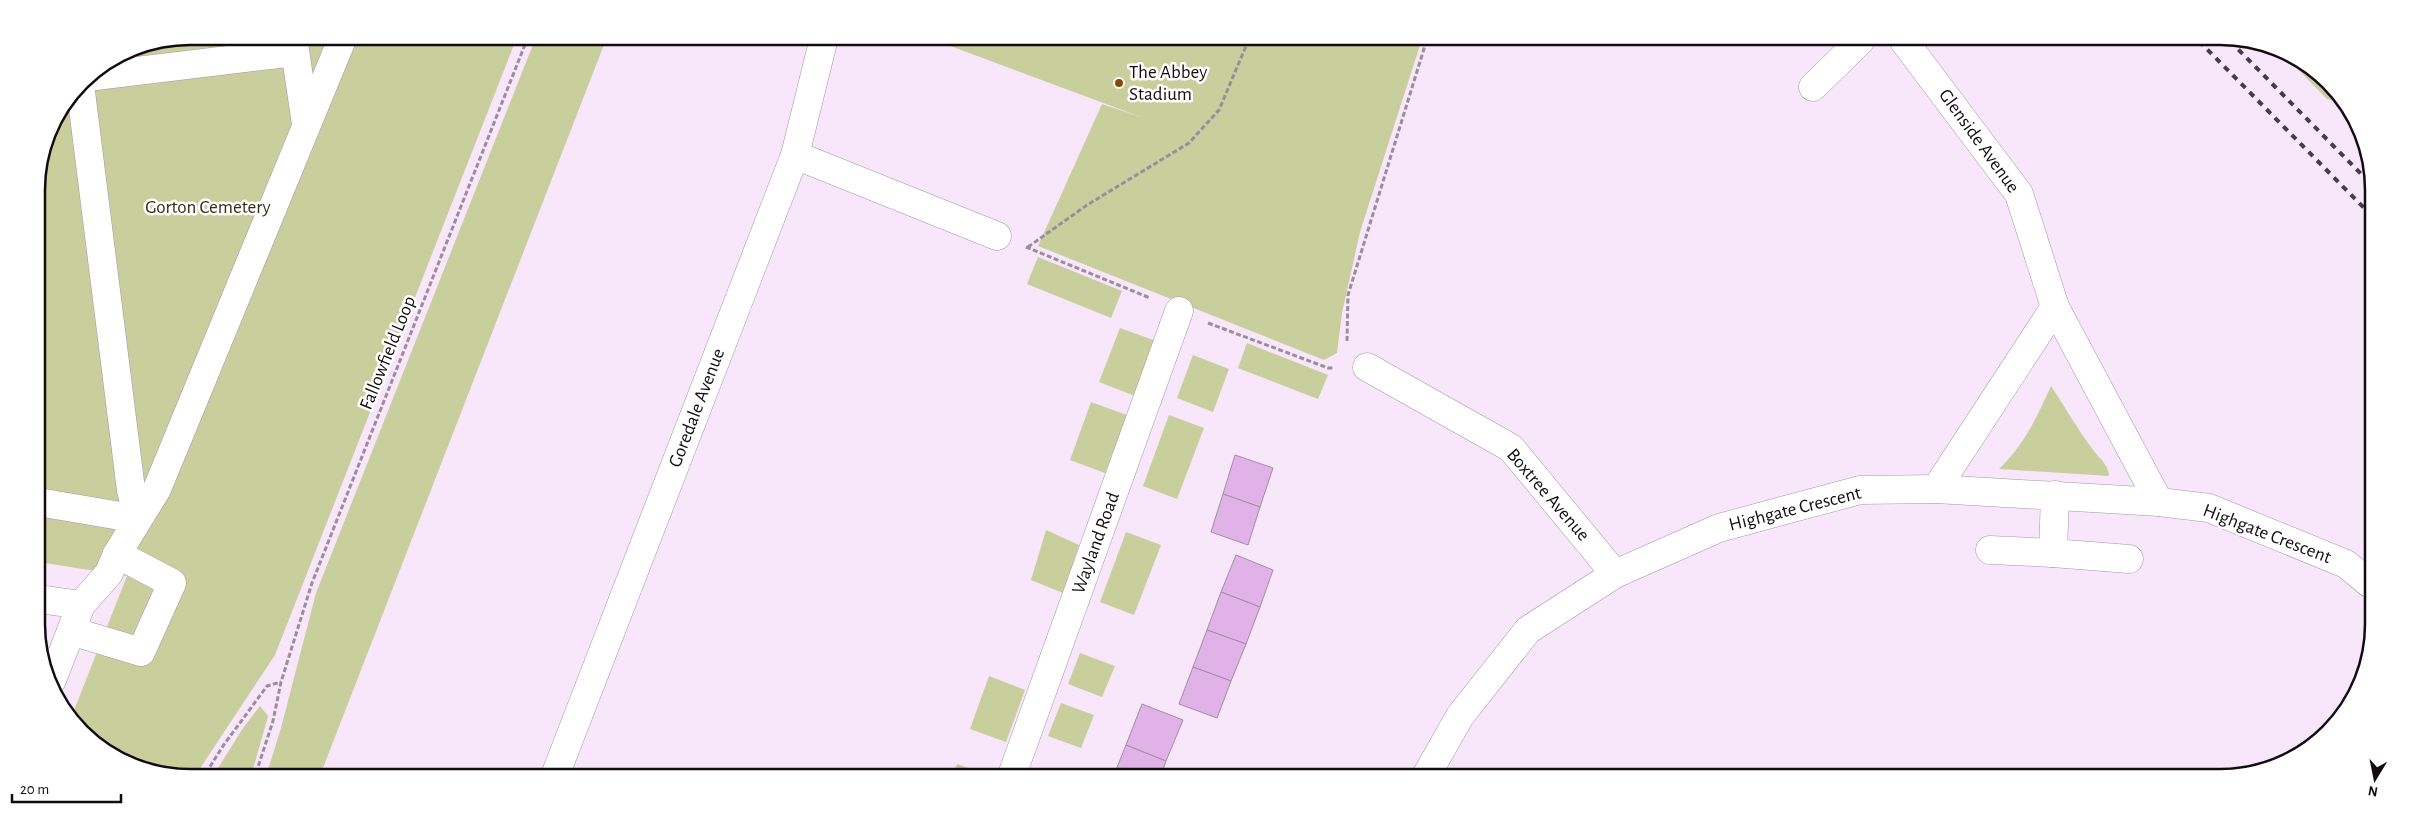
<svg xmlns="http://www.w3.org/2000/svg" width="2410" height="814" viewBox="0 0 2410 814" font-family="'Alegreya Sans',sans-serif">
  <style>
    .green { fill: #c9ce9d }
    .building { fill: #e1b2e7; stroke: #9f8fa1 }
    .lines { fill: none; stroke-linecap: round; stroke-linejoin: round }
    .minor-casing { stroke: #a696a8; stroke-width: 29 }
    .path { stroke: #9b8e9c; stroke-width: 3; stroke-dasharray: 5 2.5; stroke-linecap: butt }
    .minor { stroke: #fff; stroke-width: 28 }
    .rail { stroke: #453d46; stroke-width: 4; stroke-dasharray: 6 6; stroke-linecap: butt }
    .poi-dot { fill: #864906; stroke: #fff; stroke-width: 2 }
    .labels { text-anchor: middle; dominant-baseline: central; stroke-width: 5; stroke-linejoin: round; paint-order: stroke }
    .poi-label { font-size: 19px; fill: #120c12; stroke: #fff; text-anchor: start }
    .street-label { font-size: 19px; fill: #120c12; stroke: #fff }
    .park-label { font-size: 19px; fill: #2f3113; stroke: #fff }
    .rim { fill: none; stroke: #120c12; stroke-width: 2.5 }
  </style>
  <rect width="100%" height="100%" fill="#f8e6fa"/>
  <g class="green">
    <path d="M190 36 517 37 275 655 197 773C182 773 164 775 150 772 126 767 81 740 71 718L127 576 39 562 37 180 48 131 81 81 131 48Z"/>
    <polygon points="536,37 607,37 321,773 267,773 281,728 316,593"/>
    <polygon points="929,38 1422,39 1360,232 1342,313 1337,353 1324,360 1038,246 1102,104 1141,117"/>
    <path d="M2279 50C2305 60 2331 79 2343 103L2327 99Z"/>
    <polygon points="1038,257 1122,291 1111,318 1027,284"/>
    <polygon points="1120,328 1156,341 1135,396 1099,382"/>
    <polygon points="1247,343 1328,375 1318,399 1238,368"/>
    <polygon points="1193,355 1229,369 1213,412 1177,398"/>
    <path d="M2051 386C2067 410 2080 434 2098 456 2103 461 2109 468 2109 476L1999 469C2024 445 2037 417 2051 386Z"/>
    <polygon points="1091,402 1127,415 1105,473 1070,460"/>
    <polygon points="1169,415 1204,428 1177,499 1143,486"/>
    <polygon points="1046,530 1079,545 1063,593 1031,580"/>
    <polygon points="1126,532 1161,545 1134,615 1100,602"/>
    <polygon points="1080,653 1115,666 1102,697 1068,684"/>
    <polygon points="989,676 1025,690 1006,742 970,729"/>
    <polygon points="1061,703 1094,715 1081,748 1048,736"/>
    <polygon points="260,706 268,716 252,773 215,773 243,728"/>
    <polygon points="957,764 985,774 953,774"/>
  </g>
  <g class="building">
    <polygon points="1235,455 1273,468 1260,507 1223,494"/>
    <polygon points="1223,494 1260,507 1248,545 1211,532"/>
    <polygon points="1236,555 1273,570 1260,607 1221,592"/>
    <polygon points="1221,592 1260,607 1246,644 1207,630"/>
    <polygon points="1207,630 1246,644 1231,681 1193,667"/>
    <polygon points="1193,667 1231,681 1217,718 1179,704"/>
    <polygon points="1142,704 1183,720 1166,761 1126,745"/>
    <polygon points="1126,745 1166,761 1161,775 1114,775"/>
  </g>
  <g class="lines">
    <g class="minor-casing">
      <g id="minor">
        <polyline points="293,37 306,124"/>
        <polyline points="1904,41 2019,194 2055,307 2159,502"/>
        <polyline points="87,77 295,52"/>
        <polyline points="80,84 131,490 138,519"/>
        <polyline points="1813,87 1860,41"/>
        <polyline points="795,155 997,236"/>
        <polyline points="1367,367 1511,448 1615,574"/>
        <polyline points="1936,489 2055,307"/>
        <polyline points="2055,495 2053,553 2129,559"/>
        <polyline points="38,502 138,519"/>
        <polyline points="1990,550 2053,553"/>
        <polyline points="39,599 81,605"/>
        <polyline points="71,631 141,652 172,583 117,554"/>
        <polyline points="52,680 81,605 109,573 117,554 157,489 343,37"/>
        <polyline points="556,773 795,155 824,38"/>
        <polyline points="1012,775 1179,311"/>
        <polyline points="1426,776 1460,716 1528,630 1615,574 1719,528 1860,490 1936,489 2159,502 2209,508 2346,564 2369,583"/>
      </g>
    </g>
    <g class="path">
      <polyline points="1026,247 1150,298"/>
      <polyline points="1028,247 1087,205 1189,143 1219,110 1249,39"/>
      <polyline points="1208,323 1328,368 1334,368"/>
      <polyline points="1347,341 1348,295 1427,39"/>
      <polyline points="206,773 223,746 267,686 281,682"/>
      <polyline points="256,773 273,721 281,682 312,583 528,37"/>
    </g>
    <use href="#minor" class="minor"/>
    <g class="rail">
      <polyline points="2199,41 2371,215"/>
      <polyline points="2230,41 2371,184"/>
    </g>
  </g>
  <circle class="poi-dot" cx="1119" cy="83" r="5"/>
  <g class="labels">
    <g class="poi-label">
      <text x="1129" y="72">The Abbey<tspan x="1129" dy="22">Stadium</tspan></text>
    </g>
    <g class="street-label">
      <text transform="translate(1979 141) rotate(54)">Glenside Avenue</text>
      <text transform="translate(388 353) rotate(-68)">Fallowfield Loop</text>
      <text transform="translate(697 408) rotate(-69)">Goredale Avenue</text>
      <text transform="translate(1548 495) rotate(49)">Boxtree Avenue</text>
      <text transform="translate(1795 509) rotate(-14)">Highgate Crescent</text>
      <text transform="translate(2267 534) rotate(21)">Highgate Crescent</text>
      <text transform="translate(1096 543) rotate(-70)">Wayland Road</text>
    </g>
    <g class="park-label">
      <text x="208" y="207">Gorton Cemetery</text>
    </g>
  </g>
  <path d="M0 0H2410V814H0ZM190 45H2220A145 145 0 0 1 2365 190V624A145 145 0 0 1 2220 769H190A145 145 0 0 1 45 624V190A145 145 0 0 1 190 45Z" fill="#fff" fill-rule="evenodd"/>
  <path class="rim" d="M190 45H2220A145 145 0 0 1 2365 190V624A145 145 0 0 1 2220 769H190A145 145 0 0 1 45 624V190A145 145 0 0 1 190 45Z"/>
  <g transform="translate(2375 779) rotate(190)" stroke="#ffffff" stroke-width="4" paint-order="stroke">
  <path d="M0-4L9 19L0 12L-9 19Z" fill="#120c12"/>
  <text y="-8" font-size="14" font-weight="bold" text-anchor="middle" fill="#120c12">N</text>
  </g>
  <path d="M12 794v8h109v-8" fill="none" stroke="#120c12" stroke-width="2.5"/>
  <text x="20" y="794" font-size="15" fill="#120c12" stroke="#ffffff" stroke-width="4" paint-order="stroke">20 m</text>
</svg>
